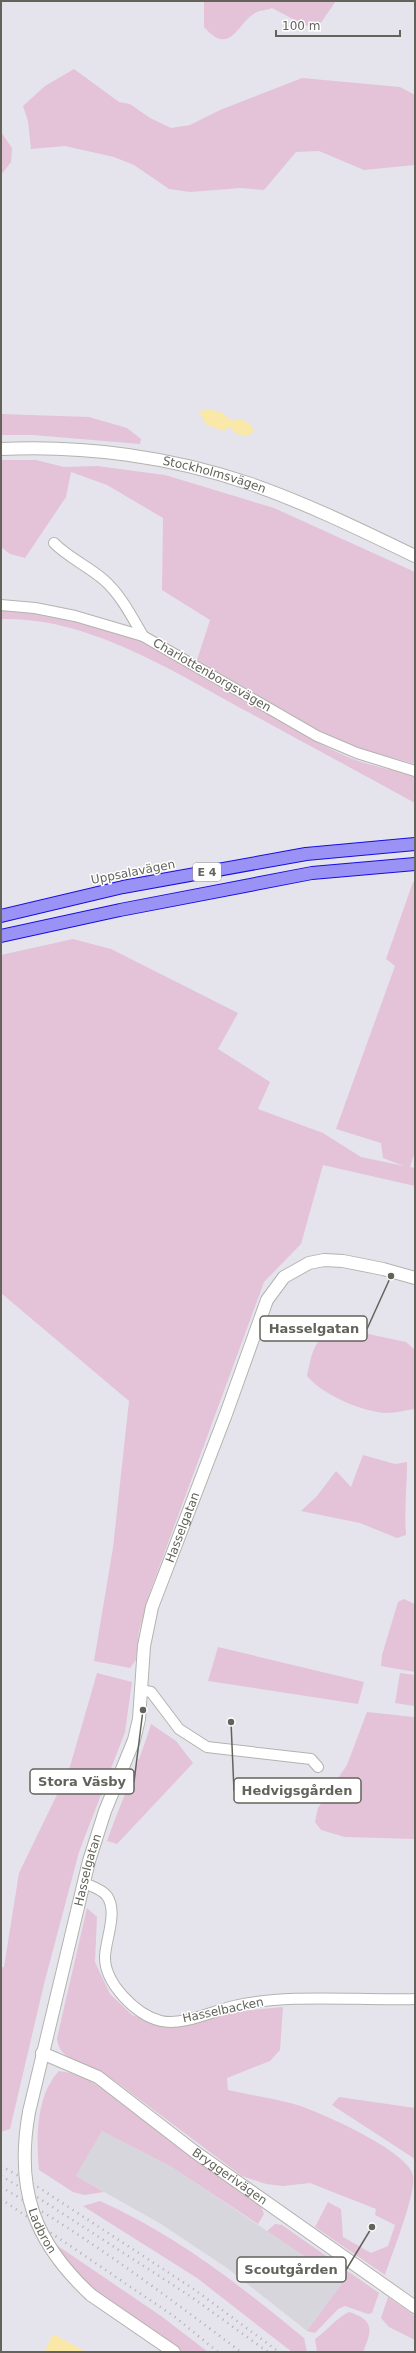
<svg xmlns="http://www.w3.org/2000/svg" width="416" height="2353" viewBox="0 0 416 2353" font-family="'DejaVu Sans',sans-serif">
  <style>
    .industrial { fill: #d6d6dc }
    .green { fill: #e4c2d8 }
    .water { fill: #fae8a8 }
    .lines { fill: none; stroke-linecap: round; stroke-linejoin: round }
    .minor-casing { stroke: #b3b3ad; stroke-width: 12 }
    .tertiary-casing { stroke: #b3b3ad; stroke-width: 14 }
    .motorway-casing { stroke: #160ee3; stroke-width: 14 }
    .minor { stroke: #fff; stroke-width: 10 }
    .tertiary { stroke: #fff; stroke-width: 12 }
    .motorway { stroke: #9b92f6; stroke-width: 12 }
    .rail { stroke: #afafae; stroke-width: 2.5; stroke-dasharray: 1 5; stroke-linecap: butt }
    .tertiary-bridge-casing { stroke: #b3b3ad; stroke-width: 14; stroke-linecap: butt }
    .tertiary-bridge { stroke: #fff; stroke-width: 12 }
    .labels { text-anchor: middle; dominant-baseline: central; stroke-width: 3; stroke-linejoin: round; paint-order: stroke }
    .shield { fill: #fff; stroke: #92928d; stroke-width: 1 }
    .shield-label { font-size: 11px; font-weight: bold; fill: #63635c }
    .street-label { font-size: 12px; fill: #63635c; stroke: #fff }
    .leader { fill: none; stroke: #63635c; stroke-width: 1.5 }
    .callout-dot { fill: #63635c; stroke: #fff; stroke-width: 1.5 }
    .callout { fill: #fff; stroke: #63635c; stroke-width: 1.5 }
    .callout-label { font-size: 13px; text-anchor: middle; font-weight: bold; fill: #63635c }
  </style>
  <rect width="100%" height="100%" fill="#e5e4ed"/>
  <polygon class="industrial" points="102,2131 170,2166 343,2282 307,2331 227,2268 161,2224 76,2176"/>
  <g class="green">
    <path d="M204 1H336L320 24 306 26 272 8C268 10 261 10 257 12 237 22 231 58 204 27Z"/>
    <polygon points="74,69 119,102 130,104 150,118 171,128 190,125 220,110 302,78 400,87 415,95 415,165 364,170 319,151 296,152 264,190 241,188 190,192 169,189 134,165 114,157 65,146 31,149 28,121 23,106 45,86"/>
    <polygon points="1,132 12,148 11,162 1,175"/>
    <polygon points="1,414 89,417 127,428 141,439 140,444 33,435 1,435"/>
    <polygon points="1,460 36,460 64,467 97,466 165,475 274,508 415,572 415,764 364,750 320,731 197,660 210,620 162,590 163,518 107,485 71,472 66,497 25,558 10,554 1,547"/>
    <path d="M15 609C56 617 100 623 139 640 212 672 274 725 348 757 369 766 393 769 415 777V803C360 773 305 743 250 713 176 673 88 616 1 619V610Z"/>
    <polygon points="413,882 415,882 415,1152 410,1167 415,1168 415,1186 323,1165 301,1244 264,1282 150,1592 139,1631 136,1660 130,1668 94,1661 113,1548 129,1401 1,1293 1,955 73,939 111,949 238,1013 218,1049 270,1082 258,1109 323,1133 361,1157 404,1166 383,1158 381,1143 336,1129 395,966 386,959"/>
    <path d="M340 1328 406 1342 415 1350V1409C406 1410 396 1413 387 1413 362 1412 323 1395 307 1376 313 1349 313 1339 340 1328Z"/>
    <path d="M363 1455 395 1464 407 1462C407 1487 404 1510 406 1535L397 1538 360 1523 301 1511 317 1496 336 1471 351 1487Z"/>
    <polygon points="404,1599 415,1604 415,1672 381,1666 382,1655 398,1602"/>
    <polygon points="218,1647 364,1682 358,1704 208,1681"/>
    <polygon points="97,1673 132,1682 125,1732 79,1852 44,1984 10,2129 1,2132 1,1967 4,1967 19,1873 69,1770"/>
    <polygon points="400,1673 415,1675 414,1706 395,1703"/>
    <polygon points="367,1712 414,1717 415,1714 415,1839 345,1837 321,1830 315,1822 318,1808 347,1765"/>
    <path d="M151 1724 176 1741 193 1763 117 1844 107 1841C121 1801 139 1764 151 1724Z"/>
    <path d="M87 1908 97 1917 95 1962 110 1994 132 2015 167 2026 242 2011 283 2007 280 2050 270 2061 227 2078 228 2090C250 2095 272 2098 294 2104 316 2110 411 2152 413 2176 416 2195 392 2253 385 2275L315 2227 328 2202 341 2209 343 2237 371 2253 388 2246 395 2225 375 2215 376 2209 310 2183 283 2186 266 2184 242 2176 115 2081C107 2076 98 2071 90 2067 74 2059 59 2058 57 2038Z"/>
    <path d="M59 2071C84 2074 104 2088 122 2104L261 2206 264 2214 258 2224 170 2166 102 2131 76 2176 104 2192 84 2195 73 2192 39 2170C36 2139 36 2095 59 2071Z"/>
    <polygon points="339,2097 415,2108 415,2159 332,2105"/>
    <path d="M100 2201C175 2234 242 2287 304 2338L307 2352H292L197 2278 83 2206Z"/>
    <polygon points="275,2224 282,2225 379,2293 372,2313 368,2314 345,2306 338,2309 315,2333 307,2331 343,2282 267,2231"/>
    <polygon points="55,2244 161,2316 208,2352 182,2352 95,2292 73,2272"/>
    <polygon points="388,2297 415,2316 415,2340 389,2327 381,2318"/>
    <path d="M349 2312C375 2320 372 2331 363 2352H317L315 2339C327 2331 336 2318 349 2312Z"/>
  </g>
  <g class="water">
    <path d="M206 409 221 412 232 421C243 417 247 421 254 429L252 434C235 439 240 432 228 427L224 431 207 425 199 413Z"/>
    <polygon points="55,2335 86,2352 45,2352 51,2337"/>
  </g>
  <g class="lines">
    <g class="minor-casing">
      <g id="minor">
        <path d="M54 543C69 558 88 566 104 580 121 595 132 617 143 636"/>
        <polyline points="1,605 35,608 75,616 143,636 317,736 357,753 415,771"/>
        <polyline points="141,1690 151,1692 179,1729 207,1747 311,1759 318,1767"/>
        <path d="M84 1883C91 1886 102 1889 107 1896 118 1912 106 1938 105 1956 104 1983 136 2015 161 2021 183 2026 212 2011 234 2006 293 1993 355 2001 415 1999"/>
      </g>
    </g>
    <g class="tertiary-casing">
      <g id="tertiary">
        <path id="s1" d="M1 449C85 445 172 457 251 484 308 504 361 530 415 556"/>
        <path id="s2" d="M42 2053 98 2077 195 2152 415 2307"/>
        <path id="s3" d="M29 2112 89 1861 105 1811 134 1740 139 1719 144 1646 152 1607 226 1414 267 1300 284 1277 309 1263 324 1260 343 1261 383 1269 415 1278"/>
        <polyline points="91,2295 174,2352"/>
      </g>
    </g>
    <g class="motorway-casing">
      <g id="motorway">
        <polyline points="1,916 123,887 306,854 415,844"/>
        <polyline points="1,936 120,910 312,873 415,864"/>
      </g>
    </g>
    <use href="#minor" class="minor"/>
    <use href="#tertiary" class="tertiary"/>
    <use href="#motorway" class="motorway"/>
    <g class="rail">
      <polyline points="1,2166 38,2187 195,2290 279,2352"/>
      <polyline points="1,2176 34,2195 190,2296 268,2352"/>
      <path d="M1 2187C85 2235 164 2294 241 2352"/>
      <polyline points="1,2199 175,2317 218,2352"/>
    </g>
    <g class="tertiary-bridge-casing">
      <g id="tertiary-bridge">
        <path id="s4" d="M29 2112C15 2190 34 2242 91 2295"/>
      </g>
    </g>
    <use href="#tertiary-bridge" class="tertiary-bridge"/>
  </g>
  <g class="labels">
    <rect class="shield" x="193" y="863" width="28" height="18" rx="3"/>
    <g class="shield-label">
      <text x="207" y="872">E 4</text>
    </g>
    <g class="street-label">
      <text stroke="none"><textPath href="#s1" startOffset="216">Stockholmsvägen</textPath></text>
      <text transform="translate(212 675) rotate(30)">Charlottenborgsvägen</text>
      <text transform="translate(133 872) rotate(-11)">Uppsalavägen</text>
      <text stroke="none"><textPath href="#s3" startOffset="607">Hasselgatan</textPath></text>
      <text stroke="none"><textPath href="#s3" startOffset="249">Hasselgatan</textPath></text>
      <text transform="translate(223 2010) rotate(-12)">Hasselbacken</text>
      <text stroke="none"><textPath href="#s2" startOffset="226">Bryggerivägen</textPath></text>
      <text stroke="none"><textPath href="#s4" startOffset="122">Ladbron</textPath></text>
    </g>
  </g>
  <path class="leader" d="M391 1276L367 1329M143 1710L134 1782M231 1722L234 1791M372 2227L346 2270"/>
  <g class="callout-dot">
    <circle cx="391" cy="1276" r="4"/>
    <circle cx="143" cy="1710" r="4"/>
    <circle cx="231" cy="1722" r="4"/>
    <circle cx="372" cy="2227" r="4"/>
  </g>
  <g class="callout">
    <rect x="260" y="1316" width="107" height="25" rx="4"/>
    <rect x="30" y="1769" width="104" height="25" rx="4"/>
    <rect x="234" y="1778" width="127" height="25" rx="4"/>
    <rect x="237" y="2257" width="109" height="25" rx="4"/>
  </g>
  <g class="callout-label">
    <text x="314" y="1333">Hasselgatan</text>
    <text x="82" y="1786">Stora Väsby</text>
    <text x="297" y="1795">Hedvigsgården</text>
    <text x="291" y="2274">Scoutgården</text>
  </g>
  <rect width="416" height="2353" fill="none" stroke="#63635c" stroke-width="4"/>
  <path d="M276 30v6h124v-6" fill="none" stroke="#63635c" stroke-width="2"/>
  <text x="282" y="30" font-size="12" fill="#63635c" stroke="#ffffff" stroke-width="3" paint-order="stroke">100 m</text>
</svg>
